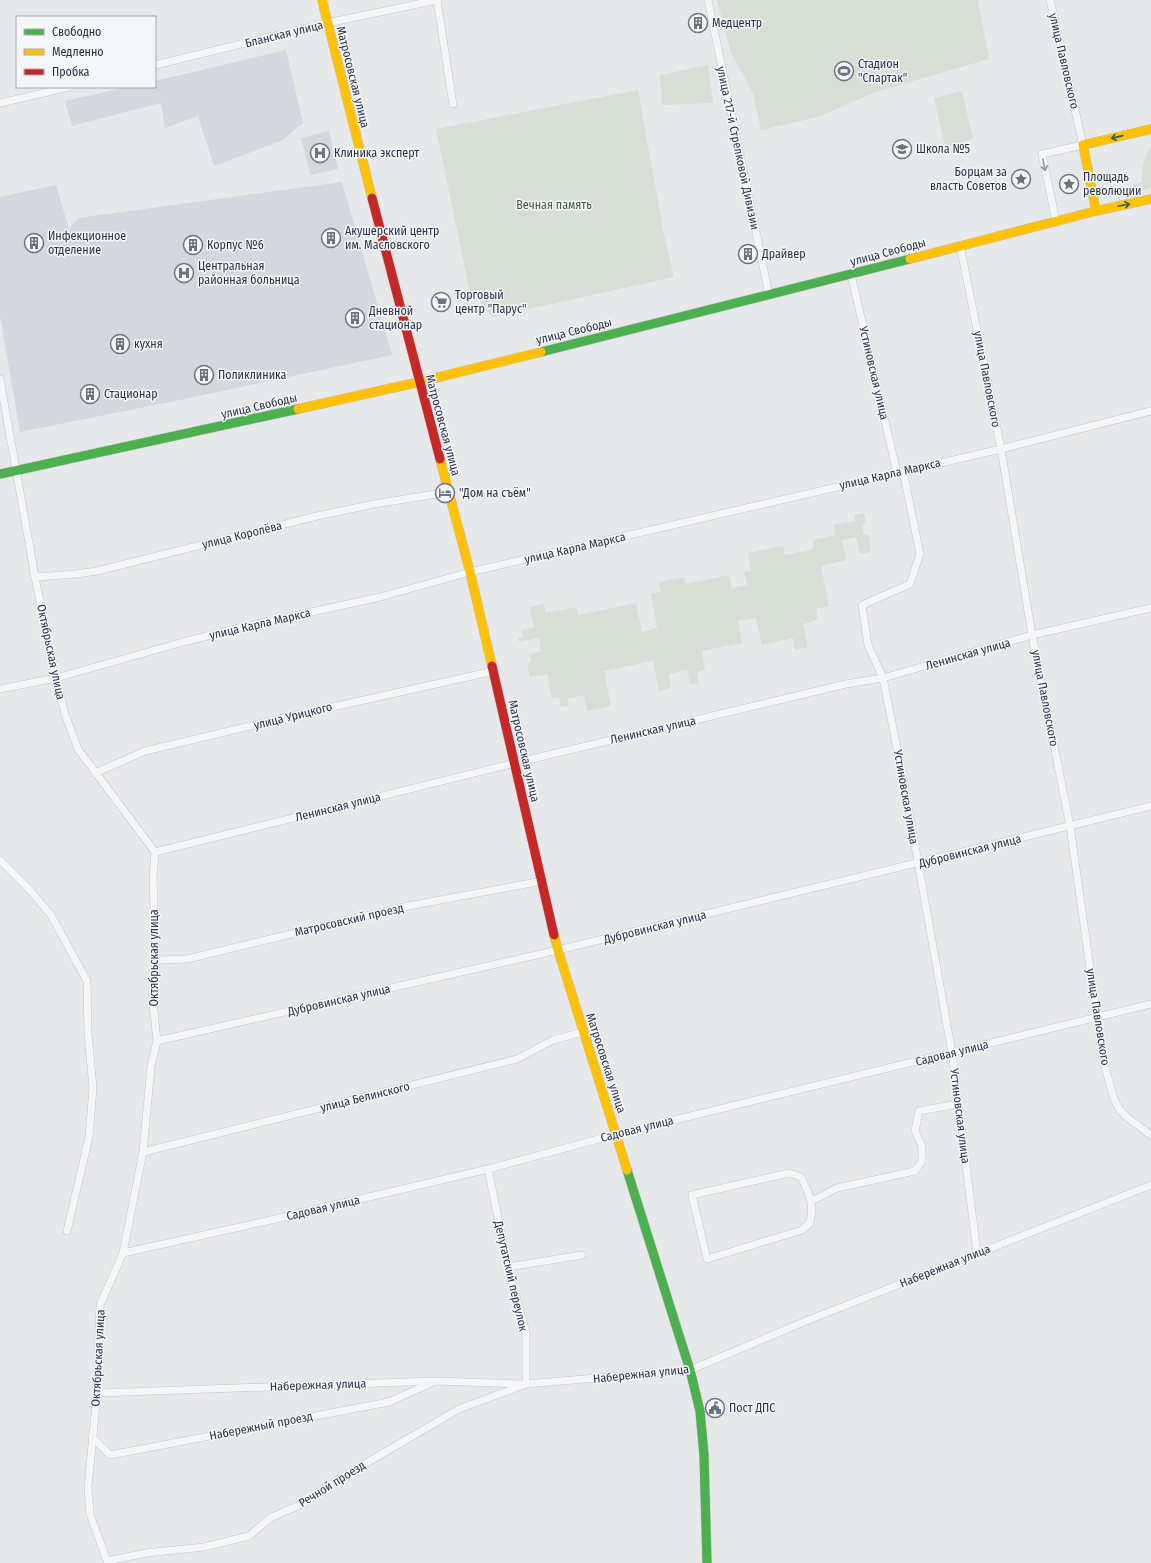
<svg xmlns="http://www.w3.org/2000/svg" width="1151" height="1563" viewBox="0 0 1151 1563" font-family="'Fira Sans Condensed',sans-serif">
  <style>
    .built { fill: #d4d7dd }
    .green { fill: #d6ded6 }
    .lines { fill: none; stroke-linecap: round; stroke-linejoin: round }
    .street-casing { stroke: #c4c6c8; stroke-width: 8 }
    .fast-casing { stroke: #c4c6c8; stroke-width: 10 }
    .slow-casing { stroke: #c4c6c8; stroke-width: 10 }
    .jam-casing { stroke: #c4c6c8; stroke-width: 10 }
    .street { stroke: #f5f6f7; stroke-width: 7 }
    .fast { stroke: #4caf50; stroke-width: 9 }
    .slow { stroke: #ffc107; stroke-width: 9 }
    .jam { stroke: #c62828; stroke-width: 9 }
    .oneway { stroke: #375f49 }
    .oneway2 { stroke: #90959e }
    .labels { text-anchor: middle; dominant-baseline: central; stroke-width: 3; stroke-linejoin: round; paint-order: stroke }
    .poi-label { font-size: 12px; fill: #2b3445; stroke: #f4f6f9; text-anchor: start }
    .street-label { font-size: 12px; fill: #2b3445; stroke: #f4f6f9 }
    .park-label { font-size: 12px; fill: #3f6138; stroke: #f4f6f9 }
  </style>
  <rect width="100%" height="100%" fill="#e6e8ea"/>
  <g class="built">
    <polygon points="286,50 303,123 283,140 214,166 198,116 165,128 161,103 72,126 65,101 127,87 155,87 155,81"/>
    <polygon points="329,131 338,169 310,175 301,138"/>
    <polygon points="342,182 392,355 180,400 20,432 0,316 0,197 56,185 69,229 78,218"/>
  </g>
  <g class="green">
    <polygon points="717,0 978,0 989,59 875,92 818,117 761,130 753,93 731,53"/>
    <polygon points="708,65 713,103 662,105 660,75"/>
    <polygon points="638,90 664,235 674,277 492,317 469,288 436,129"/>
    <polygon points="962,91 973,139 945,146 934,98"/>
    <path d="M1151 147V188L1108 198 1107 194 1142 182C1141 172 1143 155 1151 147Z"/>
    <polygon points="864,513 866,523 862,524 864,535 868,534 871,552 860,554 856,537 842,540 846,560 821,566 829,606 816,609 818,620 803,624 808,647 795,650 793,638 762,645 756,618 738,621 742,643 702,651 705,670 697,672 699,683 690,684 687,670 669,674 671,688 659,691 653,661 604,671 611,706 587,711 584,695 567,699 569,705 561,707 559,697 552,699 547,674 530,677 527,663 531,662 529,654 541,652 539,638 519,642 518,638 523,637 522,630 534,627 530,607 544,604 546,613 576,607 578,615 636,603 642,632 657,628 651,594 661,592 659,582 684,577 686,584 729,575 732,588 747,585 744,572 751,571 748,553 783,546 785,555 814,549 813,540 836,535 834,525 855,521 854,515"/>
  </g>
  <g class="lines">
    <g class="street-casing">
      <g id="street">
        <polyline points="437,0 453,104"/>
        <polyline points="708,0 769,295"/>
        <polyline points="1050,0 1083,145 1042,154 1056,221"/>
        <polyline points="155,65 327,23 437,0"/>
        <polyline points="0,103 69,87"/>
        <polyline points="960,245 1001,449 1032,635 1070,826 1103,1060 1114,1099 1120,1110 1128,1118 1151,1135"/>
        <polyline points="851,274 897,473"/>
        <polyline points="0,379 35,577 56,678 65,714 78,749 155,852 153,878 156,960 152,993 157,1041 151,1066 143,1152 123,1253 100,1305 97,1393 88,1487 90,1514 107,1561 146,1553 204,1547 249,1536 270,1518 304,1503 337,1480 459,1409 526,1384 526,1333 508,1267 488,1169"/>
        <polyline points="903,471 920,554 910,584 862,605 868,645 883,678 903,778 952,1053 977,1253"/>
        <polyline points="35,577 76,574 97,571 317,516 374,504 449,492"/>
        <polyline points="0,689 56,678 183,642 243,627 380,597 470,572 1001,449 1151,411"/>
        <polyline points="95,773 145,751 288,717 494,671"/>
        <polyline points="155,852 515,763 846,684 883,678 1032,635 1151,608"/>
        <polyline points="0,860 27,887 51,915 87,981 88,1033 93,1088 89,1137 67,1231"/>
        <polyline points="156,960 187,959 408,906 542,881"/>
        <polyline points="157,1041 558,950 1151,806"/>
        <polyline points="143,1152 517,1059 553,1040 583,1032"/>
        <path d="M789 1173 801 1177C810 1196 814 1201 810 1223L802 1230 707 1259 692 1195Z"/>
        <polyline points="812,1201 837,1188 915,1171 922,1161 922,1146 915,1131 919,1111 958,1104"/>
        <polyline points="123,1253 271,1220 488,1169 617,1134 1151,1004"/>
        <polyline points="508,1267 582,1255"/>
        <polyline points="97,1393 434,1381 526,1384 690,1370 806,1321 1151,1185"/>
        <polyline points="92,1437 110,1455 389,1402 431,1383"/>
      </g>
    </g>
    <g class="fast-casing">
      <g id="fast">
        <polyline points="541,352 910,259"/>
        <polyline points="0,474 298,409"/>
        <polyline points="627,1170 690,1370 700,1411 704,1455 707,1563"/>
      </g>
    </g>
    <g class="slow-casing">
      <g id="slow">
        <polyline points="322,0 372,198"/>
        <polyline points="1096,211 1083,145 1151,129"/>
        <polyline points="910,259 1096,211 1151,199"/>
        <polyline points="298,409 419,382 541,352"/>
        <polyline points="440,459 470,572 492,666"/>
        <polyline points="554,935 558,950 627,1170"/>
      </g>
    </g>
    <g class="jam-casing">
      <g id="jam">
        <polyline points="372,198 440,459"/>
        <polyline points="492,666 554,935"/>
      </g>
    </g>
    <use href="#street" class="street"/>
    <use href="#fast" class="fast"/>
    <use href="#slow" class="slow"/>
    <use href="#jam" class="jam"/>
  </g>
  <defs><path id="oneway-shaft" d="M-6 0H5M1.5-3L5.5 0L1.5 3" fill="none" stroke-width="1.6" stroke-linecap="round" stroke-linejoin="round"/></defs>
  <g class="oneway">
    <use href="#oneway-shaft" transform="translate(1117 137) rotate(167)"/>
    <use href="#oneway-shaft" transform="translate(1124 205) rotate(-12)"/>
  </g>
  <use class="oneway2" href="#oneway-shaft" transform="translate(1044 165) rotate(78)"/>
  <defs>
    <g id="building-ring" transform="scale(1)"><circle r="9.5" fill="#f4f6f9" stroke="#6c737f" stroke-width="1.5"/><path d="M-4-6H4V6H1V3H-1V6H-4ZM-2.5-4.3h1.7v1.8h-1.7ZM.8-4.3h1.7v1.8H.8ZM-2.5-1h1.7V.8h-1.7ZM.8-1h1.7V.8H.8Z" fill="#6c737f"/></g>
    <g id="stadium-ring" transform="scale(1)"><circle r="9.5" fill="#f4f6f9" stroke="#6c737f" stroke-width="1.5"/><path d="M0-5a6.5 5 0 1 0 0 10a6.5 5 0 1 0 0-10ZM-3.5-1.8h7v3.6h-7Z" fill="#6c737f"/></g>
    <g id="school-ring" transform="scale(1)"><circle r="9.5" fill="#f4f6f9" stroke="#6c737f" stroke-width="1.5"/><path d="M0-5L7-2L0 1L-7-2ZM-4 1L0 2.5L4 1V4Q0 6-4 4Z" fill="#6c737f"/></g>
    <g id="hospital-ring" transform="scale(1)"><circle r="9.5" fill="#f4f6f9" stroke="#6c737f" stroke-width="1.5"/><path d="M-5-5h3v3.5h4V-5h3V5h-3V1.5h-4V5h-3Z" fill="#6c737f"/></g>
    <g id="sight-ring" transform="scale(1)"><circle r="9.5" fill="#f4f6f9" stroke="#6c737f" stroke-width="1.5"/><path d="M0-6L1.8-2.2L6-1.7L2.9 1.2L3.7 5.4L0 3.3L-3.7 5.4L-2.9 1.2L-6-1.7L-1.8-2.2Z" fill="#6c737f"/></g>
    <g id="supermarket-ring" transform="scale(1)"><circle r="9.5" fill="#f4f6f9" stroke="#6c737f" stroke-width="1.5"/><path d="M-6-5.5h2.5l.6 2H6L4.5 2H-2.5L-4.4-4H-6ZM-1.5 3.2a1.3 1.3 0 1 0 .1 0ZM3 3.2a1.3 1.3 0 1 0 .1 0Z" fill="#6c737f"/></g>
    <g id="hotel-ring" transform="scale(1)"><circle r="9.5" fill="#f4f6f9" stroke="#6c737f" stroke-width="1.5"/><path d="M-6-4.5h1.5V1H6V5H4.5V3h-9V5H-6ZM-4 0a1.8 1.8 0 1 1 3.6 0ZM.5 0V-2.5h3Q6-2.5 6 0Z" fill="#6c737f"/></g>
    <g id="civic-ring" transform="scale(1)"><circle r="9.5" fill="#f4f6f9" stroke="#6c737f" stroke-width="1.5"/><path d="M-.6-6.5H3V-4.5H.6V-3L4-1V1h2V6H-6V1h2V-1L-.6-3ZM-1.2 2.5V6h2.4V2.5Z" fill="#6c737f"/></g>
  </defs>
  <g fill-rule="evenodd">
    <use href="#building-ring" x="698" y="23"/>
    <use href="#stadium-ring" x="844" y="71"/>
    <use href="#school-ring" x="902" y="149"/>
    <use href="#hospital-ring" x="320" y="153"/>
    <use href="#sight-ring" x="1021" y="179"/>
    <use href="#sight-ring" x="1069" y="184"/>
    <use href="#building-ring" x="331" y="238"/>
    <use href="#building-ring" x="34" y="243"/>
    <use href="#building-ring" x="193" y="245"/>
    <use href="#building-ring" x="748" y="254"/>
    <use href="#hospital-ring" x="184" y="273"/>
    <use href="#supermarket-ring" x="441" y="302"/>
    <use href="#building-ring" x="355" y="318"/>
    <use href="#building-ring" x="120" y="344"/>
    <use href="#building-ring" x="204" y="375"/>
    <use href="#building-ring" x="90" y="394"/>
    <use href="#hotel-ring" x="445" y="493"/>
    <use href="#civic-ring" x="715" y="1408"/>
  </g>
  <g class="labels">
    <g class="poi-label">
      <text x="712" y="23">Медцентр</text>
      <text x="858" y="64">Стадион<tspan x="858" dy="14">"Спартак"</tspan></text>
      <text x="916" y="149">Школа №5</text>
      <text x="334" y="153">Клиника эксперт</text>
      <text x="1007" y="172" text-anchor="end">Борцам за<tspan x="1007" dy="14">власть Советов</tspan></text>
      <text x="1083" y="177">Площадь<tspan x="1083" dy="14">революции</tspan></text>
      <text x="345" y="231">Акушерский центр<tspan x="345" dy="14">им. Масловского</tspan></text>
      <text x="48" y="236">Инфекционное<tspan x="48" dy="14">отделение</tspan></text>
      <text x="207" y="245">Корпус №6</text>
      <text x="762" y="254">Драйвер</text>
      <text x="198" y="266">Центральная<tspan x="198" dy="14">районная больница</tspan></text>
      <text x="455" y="295">Торговый<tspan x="455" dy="14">центр "Парус"</tspan></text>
      <text x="369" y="311">Дневной<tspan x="369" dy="14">стационар</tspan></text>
      <text x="134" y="344">кухня</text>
      <text x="218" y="375">Поликлиника</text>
      <text x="104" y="394">Стационар</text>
      <text x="459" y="493">"Дом на съём"</text>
      <text x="729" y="1408">Пост ДПС</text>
    </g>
    <g class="street-label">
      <text transform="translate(284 34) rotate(-14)">Бланская улица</text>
      <text transform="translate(1064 61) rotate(77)">улица Павловского</text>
      <text transform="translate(353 77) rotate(76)">Матросовская улица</text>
      <text transform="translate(738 148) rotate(78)">улица 217-й Стрелковой Дивизии</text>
      <text transform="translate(888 252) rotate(-15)">улица Свободы</text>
      <text transform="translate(574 331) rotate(-14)">улица Свободы</text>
      <text transform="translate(874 373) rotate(77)">Устиновская улица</text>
      <text transform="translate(987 379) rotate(79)">улица Павловского</text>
      <text transform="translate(259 406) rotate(-13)">улица Свободы</text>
      <text transform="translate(443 425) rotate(75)">Матросовская улица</text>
      <text transform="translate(890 474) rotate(-13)">улица Карла Маркса</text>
      <text transform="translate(242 535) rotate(-14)">улица Королёва</text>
      <text transform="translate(575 548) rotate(-13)">улица Карла Маркса</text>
      <text transform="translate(260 624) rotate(-13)">улица Карла Маркса</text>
      <text transform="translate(51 652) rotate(78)">Октябрьская улица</text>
      <text transform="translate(968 654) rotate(-16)">Ленинская улица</text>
      <text transform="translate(1045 698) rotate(79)">улица Павловского</text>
      <text transform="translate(293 716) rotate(-14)">улица Урицкого</text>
      <text transform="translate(653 730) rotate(-13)">Ленинская улица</text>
      <text transform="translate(524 751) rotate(77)">Матросовская улица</text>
      <text transform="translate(906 797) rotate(80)">Устиновская улица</text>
      <text transform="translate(338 807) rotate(-14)">Ленинская улица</text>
      <text transform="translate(970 851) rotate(-14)">Дубровинская улица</text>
      <text transform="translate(349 920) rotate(-13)">Матросовский проезд</text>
      <text transform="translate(655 927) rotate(-14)">Дубровинская улица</text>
      <text transform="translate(154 958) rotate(-90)">Октябрьская улица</text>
      <text transform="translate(339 1000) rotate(-13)">Дубровинская улица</text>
      <text transform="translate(1098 1017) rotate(81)">улица Павловского</text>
      <text transform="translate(952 1053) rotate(-14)">Садовая улица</text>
      <text transform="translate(606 1063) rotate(72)">Матросовская улица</text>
      <text transform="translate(365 1097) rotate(-14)">улица Белинского</text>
      <text transform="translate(960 1116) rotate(83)">Устиновская улица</text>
      <text transform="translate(637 1129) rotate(-14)">Садовая улица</text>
      <text transform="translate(323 1208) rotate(-13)">Садовая улица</text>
      <text transform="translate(945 1266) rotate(-22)">Набережная улица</text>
      <text transform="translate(511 1276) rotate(77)">Депутатский переулок</text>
      <text transform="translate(98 1358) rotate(-87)">Октябрьская улица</text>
      <text transform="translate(641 1374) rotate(-6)">Набережная улица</text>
      <text transform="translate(318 1385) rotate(-2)">Набережная улица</text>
      <text transform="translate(261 1426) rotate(-11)">Набережный проезд</text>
      <text transform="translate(332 1484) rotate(-32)">Речной проезд</text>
    </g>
    <g class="park-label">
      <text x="554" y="205">Вечная память</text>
    </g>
  </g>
  <rect x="16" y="16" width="140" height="72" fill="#f4f6f9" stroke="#a4a8b1"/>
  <rect x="24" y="29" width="20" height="6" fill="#4caf50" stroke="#a4a8b1"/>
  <text x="52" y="36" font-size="12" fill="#2b3445">Свободно</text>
  <rect x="24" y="49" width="20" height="6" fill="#ffc107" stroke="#a4a8b1"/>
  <text x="52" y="56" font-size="12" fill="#2b3445">Медленно</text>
  <rect x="24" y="69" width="20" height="6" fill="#c62828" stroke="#a4a8b1"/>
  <text x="52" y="76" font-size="12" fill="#2b3445">Пробка</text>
</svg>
